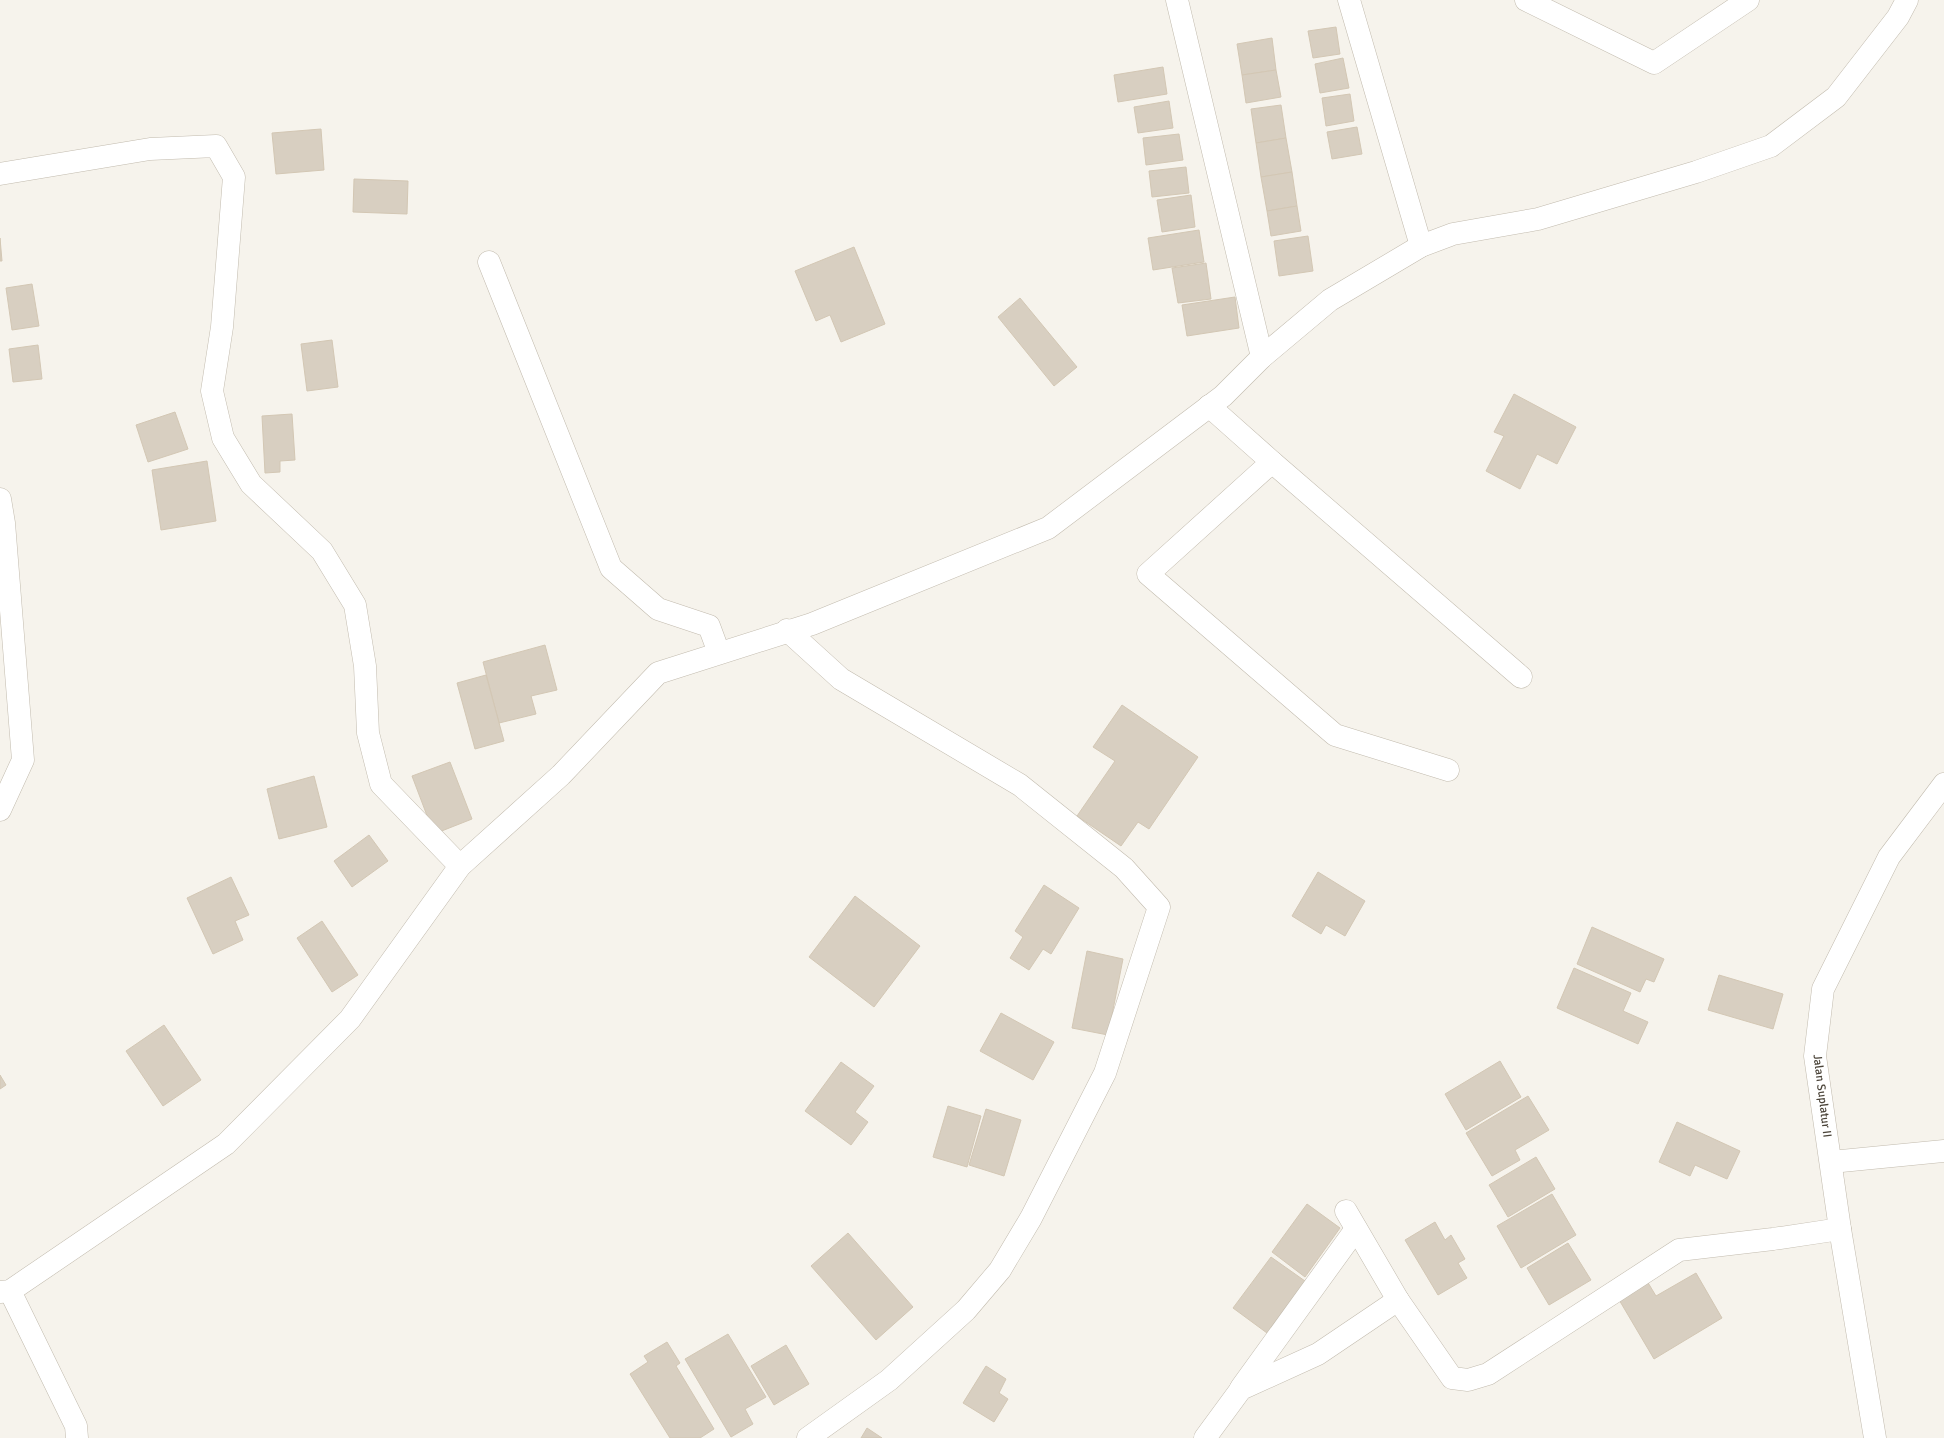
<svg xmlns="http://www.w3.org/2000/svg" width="1944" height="1438" viewBox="0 0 1944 1438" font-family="Signika,sans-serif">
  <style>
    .building { fill: #d8cfc1; stroke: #d3c7b4 }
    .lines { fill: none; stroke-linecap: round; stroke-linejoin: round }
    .minor-casing { stroke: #c2bbae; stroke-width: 23 }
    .minor { stroke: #fff; stroke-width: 22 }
    .labels { text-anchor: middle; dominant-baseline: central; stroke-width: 3.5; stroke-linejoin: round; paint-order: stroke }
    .street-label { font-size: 12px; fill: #4b4439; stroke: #fff }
  </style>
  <rect width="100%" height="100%" fill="#f6f3ec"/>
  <g class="building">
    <polygon points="1336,27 1340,54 1313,58 1308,31"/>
    <polygon points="1272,38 1276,70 1242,75 1237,44"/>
    <polygon points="1343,58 1349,88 1320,93 1315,64"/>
    <polygon points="1163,67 1167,94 1118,102 1114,75"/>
    <polygon points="1276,70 1281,97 1246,103 1242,75"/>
    <polygon points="1350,94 1354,121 1326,126 1322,98"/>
    <polygon points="1169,101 1173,128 1138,133 1134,107"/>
    <polygon points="1281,105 1286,138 1256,143 1251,109"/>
    <polygon points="1357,127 1362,154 1332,159 1327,132"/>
    <polygon points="321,129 324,170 276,174 272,133"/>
    <polygon points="1179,134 1183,160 1146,165 1143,138"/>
    <polygon points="1286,138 1292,172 1261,177 1256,143"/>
    <polygon points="1186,167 1189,193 1152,197 1149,171"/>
    <polygon points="1292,172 1297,206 1267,211 1261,177"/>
    <polygon points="354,179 408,181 407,214 353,212"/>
    <polygon points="1191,195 1195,227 1162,232 1157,200"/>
    <polygon points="1297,206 1301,231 1271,236 1267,211"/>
    <polygon points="1199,230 1204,262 1153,270 1148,238"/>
    <polygon points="1308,236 1313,271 1279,276 1274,241"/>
    <polygon points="0,238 2,261 0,261"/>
    <polygon points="854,247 885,324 841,342 830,315 816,321 795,271"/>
    <polygon points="1206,263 1211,299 1178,303 1172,268"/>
    <polygon points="32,284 39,326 12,330 6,288"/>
    <polygon points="1235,297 1239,328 1187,336 1182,305"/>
    <polygon points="1020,298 1077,367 1054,386 998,317"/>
    <polygon points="332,340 338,387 307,391 301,344"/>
    <polygon points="38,345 42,379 13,382 9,349"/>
    <polygon points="1514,394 1576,427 1557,464 1537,454 1520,489 1486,471 1504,436 1494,432"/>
    <polygon points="175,412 188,449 148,462 136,425"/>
    <polygon points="292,414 295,460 280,461 280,472 265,473 262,416"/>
    <polygon points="207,461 216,521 161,530 152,470"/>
    <polygon points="545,645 557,690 531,696 536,714 499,723 483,662"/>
    <polygon points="486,675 504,741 475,749 457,683"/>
    <polygon points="1122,705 1198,757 1149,829 1138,822 1121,846 1077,816 1115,761 1093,747"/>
    <polygon points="450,762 472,819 434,834 412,776"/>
    <polygon points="314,776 327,827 279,839 267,789"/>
    <polygon points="369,835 388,861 352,887 334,861"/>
    <polygon points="1318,872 1365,901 1345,936 1326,925 1321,934 1292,916"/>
    <polygon points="231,877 249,915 235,921 243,940 213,954 187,898"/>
    <polygon points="1044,885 1079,908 1051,954 1043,949 1029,970 1010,958 1023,937 1015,931"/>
    <polygon points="855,896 920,946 874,1007 809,957"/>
    <polygon points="322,921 358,975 332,992 297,938"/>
    <polygon points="1592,927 1664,959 1654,982 1646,979 1640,992 1577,964"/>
    <polygon points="1087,951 1123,959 1108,1035 1072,1028"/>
    <polygon points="1574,968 1631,993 1623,1011 1648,1022 1638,1044 1557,1008"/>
    <polygon points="1719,975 1783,994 1773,1029 1708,1010"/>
    <polygon points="1001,1013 1054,1042 1033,1080 980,1051"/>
    <polygon points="164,1025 201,1080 163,1106 126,1051"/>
    <polygon points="1500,1061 1521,1097 1466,1130 1445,1094"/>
    <polygon points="841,1062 874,1086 855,1112 868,1122 851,1145 805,1111"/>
    <polygon points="0,1075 6,1085 0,1089"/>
    <polygon points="1528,1096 1549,1130 1515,1150 1520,1160 1492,1176 1466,1133"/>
    <polygon points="948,1106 981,1116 967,1167 933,1157"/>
    <polygon points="986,1109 1021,1120 1004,1176 969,1165"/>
    <polygon points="1677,1122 1740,1151 1727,1179 1695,1165 1690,1176 1659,1162"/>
    <polygon points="1536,1157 1555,1189 1508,1217 1489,1185"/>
    <polygon points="1552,1194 1576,1235 1521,1268 1497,1226"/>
    <polygon points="1307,1204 1340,1228 1305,1277 1272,1252"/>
    <polygon points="1435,1222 1445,1240 1451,1235 1465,1259 1458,1263 1467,1278 1438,1295 1405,1240"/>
    <polygon points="848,1233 913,1307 876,1340 811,1266"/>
    <polygon points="1568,1243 1591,1280 1549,1305 1527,1268"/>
    <polygon points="1271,1257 1305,1281 1267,1333 1233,1308"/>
    <polygon points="1696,1273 1722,1318 1654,1359 1618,1298 1647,1281 1656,1296"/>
    <polygon points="728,1334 766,1397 745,1409 753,1424 731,1437 685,1359"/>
    <polygon points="667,1342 680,1363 676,1366 714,1429 700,1438 670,1438 630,1374 648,1362 644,1356"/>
    <polygon points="786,1345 809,1384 774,1405 751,1366"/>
    <polygon points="986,1366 1006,1379 999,1393 1008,1399 994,1422 963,1403"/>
    <polygon points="867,1428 882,1438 861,1438"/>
  </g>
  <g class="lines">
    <g class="minor-casing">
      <g id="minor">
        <polyline points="1177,0 1262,357"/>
        <polyline points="1349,0 1421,246"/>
        <polyline points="1526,0 1654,63 1748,0"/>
        <polyline points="0,174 150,149 216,146 234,177 222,327 212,391 223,438 251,484 322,551 355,605 365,666 368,733 381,784 460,866"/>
        <polyline points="489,262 611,568 658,609 709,626 719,653"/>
        <polyline points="1209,406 1272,462 1148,574 1335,735 1448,770"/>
        <polyline points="1272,462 1521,677"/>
        <polyline points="0,499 4,523 23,760 0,810"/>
        <polyline points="787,630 841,679 1020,785 1124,868 1159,907 1105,1073 1031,1218 1000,1270 966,1310 889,1380 808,1438"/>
        <polyline points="1831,1162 1944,1151"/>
        <polyline points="1346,1211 1398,1300 1452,1378 1468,1380 1488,1374 1679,1250 1773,1239 1840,1229"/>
        <polyline points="10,1291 76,1426 77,1438"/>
        <polyline points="0,1292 10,1291 226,1144 350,1019 460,866 561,775 658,673 812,624 1048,528 1223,396 1262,357 1330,300 1421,246 1453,234 1538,219 1696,172 1771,146 1836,97 1898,17 1907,0"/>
        <polyline points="1241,1388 1356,1229"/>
        <polyline points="1205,1438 1241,1389 1318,1354 1398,1300"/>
        <polyline points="1875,1438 1840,1229 1815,1056 1823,989 1889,857 1944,784"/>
      </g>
    </g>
    <use href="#minor" class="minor"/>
  </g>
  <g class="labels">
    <g class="street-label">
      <text transform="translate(1822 1096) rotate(83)">Jalan Suplatur II</text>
    </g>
  </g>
</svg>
